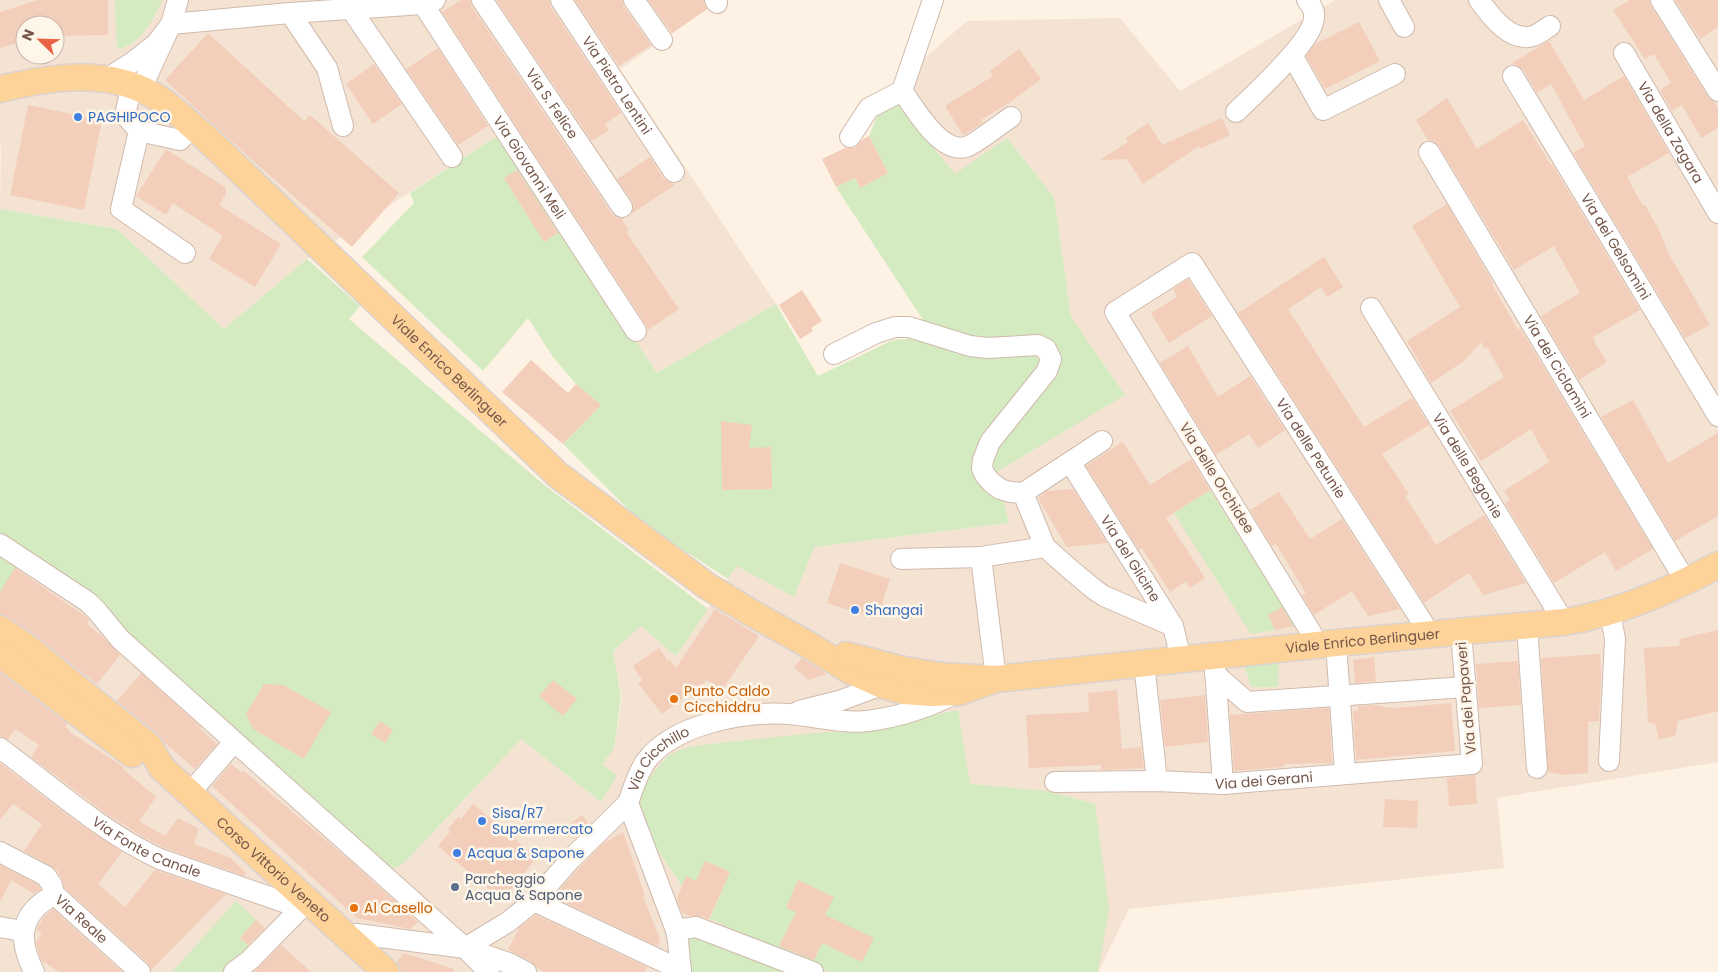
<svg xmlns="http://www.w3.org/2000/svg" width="1718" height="972" viewBox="0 0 1718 972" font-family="Poppins,sans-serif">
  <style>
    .residential { fill: #f4e3d2; fill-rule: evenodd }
    .green { fill: #d4ebc1 }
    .building { fill: #f3ceba }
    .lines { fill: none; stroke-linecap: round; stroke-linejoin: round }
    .minor-casing { stroke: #d0baad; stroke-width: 22 }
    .major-casing { stroke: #dbd3d0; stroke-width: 29 }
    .minor { stroke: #fff; stroke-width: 20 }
    .major { stroke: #fdd39a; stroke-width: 26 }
    .shop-dot { fill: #3f7fe0; stroke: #fff6ea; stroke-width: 2 }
    .food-dot { fill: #e8710a; stroke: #fff6ea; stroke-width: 2 }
    .service-dot { fill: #5c6f8a; stroke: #fff6ea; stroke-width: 2 }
    .labels { text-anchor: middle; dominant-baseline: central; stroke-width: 5; stroke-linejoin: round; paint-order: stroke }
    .street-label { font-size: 14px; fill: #755649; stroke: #fff6ea }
    .shop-label { font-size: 14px; fill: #366cbe; stroke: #fff6ea; text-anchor: start }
    .food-label { font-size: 14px; fill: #c56008; stroke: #fff6ea; text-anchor: start }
    .service-label { font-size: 14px; fill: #4e5e75; stroke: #fff6ea; text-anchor: start }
  </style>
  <rect width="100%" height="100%" fill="#fdf2e3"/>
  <g class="residential">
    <path d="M0 0H721L620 69 776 304 657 373 500 134 307 259 224 329 117 229 0 209 1 146 0 145ZM25 25H55V55H25Z"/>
    <polygon points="1335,0 1718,0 1718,762 1497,798 1504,868 1129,909 1098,972 0,972 0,544 405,862 521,739 601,802 602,764 614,749 622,698 613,651 641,625 676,656 736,566 814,547 1009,523 996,473 1124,395 1071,317 1054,197 1007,138 955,175 887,91 967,21 1120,18 1180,91"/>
  </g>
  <g class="green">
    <path d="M115 0H162C154 19 140 46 117 49Z"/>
    <polygon points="887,91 955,174 1007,138 1054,197 1071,317 1125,395 997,472 1009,523 814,547 794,597 737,566 728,579 642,523 563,444 601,405 576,384 553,357 528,318 483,371 362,257 414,203 410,193 500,134 657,373 776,304 818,376 893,340 915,338 940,346 836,187 855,178 860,187 888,173 869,136"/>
    <polygon points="0,209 117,229 224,329 307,259 360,306 349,319 543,484 708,609 676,656 641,626 613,651 621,697 614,749 602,764 617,776 601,802 521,739 405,862 396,868 382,866 120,639 22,558 0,592"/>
    <polygon points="1210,490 1297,626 1251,634 1174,513"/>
    <polygon points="1279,658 1278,687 1251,687 1243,661"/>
    <polygon points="958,710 970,784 1047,791 1095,804 1109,909 1098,972 829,972 710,919 730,872 705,861 696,881 686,877 682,886 650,839 639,807 641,792 646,781 668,756 682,749 701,745 804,734 879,729 913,719"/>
    <polygon points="236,901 256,920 240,938 255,952 224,972 172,972"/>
    <path d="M694 934 795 972H690C689 960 683 942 694 934Z"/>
  </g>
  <g class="building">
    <polygon points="38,0 108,0 108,35 55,36 55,25 25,25 25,41 0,48 0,12"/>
    <polygon points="461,0 470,0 472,7 612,214 617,218 625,218 622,220 629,230 626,232 679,309 648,330 646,325 442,12"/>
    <polygon points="496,0 549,0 551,7 621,113 605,124 609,130 592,141"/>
    <polygon points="575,0 622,0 624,7 651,45 619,66"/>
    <polygon points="648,0 703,0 707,9 672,33"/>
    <polygon points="1630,0 1649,0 1651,6 1708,97 1714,102 1718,108 1718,128 1701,138 1682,105 1672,111 1660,90 1671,83 1654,54 1645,59 1613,10"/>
    <polygon points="1675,0 1718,0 1718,27 1700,39"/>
    <polygon points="1359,22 1380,61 1325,89 1306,56 1315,44"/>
    <polygon points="208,33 304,121 310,115 399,193 352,247 252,160 165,80"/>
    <polygon points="1549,41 1584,100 1624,76 1669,153 1627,177 1643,206 1645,205 1659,230 1669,254 1710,325 1685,338 1573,153 1585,146 1551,84 1537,93 1523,69 1512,63"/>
    <polygon points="438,48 488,126 458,145 406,69"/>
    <polygon points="1019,49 1041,79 1009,103 981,120 983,123 963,135 945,106 993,76 990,71"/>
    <polygon points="374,64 402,104 373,124 346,84"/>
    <polygon points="1447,98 1477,149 1523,120 1551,165 1552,164 1640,310 1593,337 1595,342 1594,342 1607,362 1579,380 1541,316 1580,293 1554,246 1514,270 1439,146 1434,141 1428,140 1416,120"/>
    <polygon points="28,105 102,120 84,210 10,195"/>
    <polygon points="1222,118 1230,135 1200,149 1199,146 1143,184 1127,159 1100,160 1128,142 1126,138 1148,123 1162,145"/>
    <polygon points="869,136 888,173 860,188 855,178 836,187 822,159 845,148 855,148 863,139"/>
    <polygon points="166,149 226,188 226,194 219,205 281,244 255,287 209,259 223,236 173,203 166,215 136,196"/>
    <polygon points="650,157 664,179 675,185 631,214 634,207 632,201 617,179"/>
    <polygon points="517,170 558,233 544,242 504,178"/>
    <polygon points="1447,204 1493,283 1492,284 1518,330 1520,328 1653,549 1616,571 1605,552 1554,583 1505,503 1510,500 1504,491 1549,462 1531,429 1481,461 1450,411 1504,377 1487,347 1484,349 1481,342 1464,361 1431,383 1407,341 1460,307 1412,226"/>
    <polygon points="1324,257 1343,287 1327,297 1321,287 1288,309 1364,427 1412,398 1429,425 1382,454 1409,494 1405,496 1436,545 1484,515 1526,583 1483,595 1469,573 1424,603 1238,313"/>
    <polygon points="1188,279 1212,316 1169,343 1151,313 1177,297 1173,289"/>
    <polygon points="802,290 822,321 811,328 813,331 800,339 779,305"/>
    <polygon points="1188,346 1218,397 1250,376 1285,430 1258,448 1249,434 1216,455 1160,363"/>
    <polygon points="531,360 568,393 576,384 601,405 563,444 502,392"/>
    <polygon points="1633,400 1668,463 1718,433 1718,516 1675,541 1601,417"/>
    <polygon points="721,421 752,425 749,448 771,447 772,489 722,490"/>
    <polygon points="1123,442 1150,485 1191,459 1210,490 1166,518 1205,578 1190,588 1186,581 1170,592 1142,548 1139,550 1086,466"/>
    <polygon points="1073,489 1107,543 1067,547 1038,498 1047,491"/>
    <polygon points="1279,492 1310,539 1342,519 1400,609 1368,616 1352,591 1314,615 1302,595 1306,593 1276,544 1272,546 1250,510"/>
    <polygon points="840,563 890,579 877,619 827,603"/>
    <polygon points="15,568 85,616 89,620 87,624 103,637 120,655 97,684 32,633 8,617 0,614 0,592"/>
    <polygon points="1282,607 1293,626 1275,630 1268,615"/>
    <polygon points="715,609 759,636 722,690 707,680 662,714 638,683 642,680 633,666 659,648 668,661 669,659 676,668"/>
    <polygon points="1718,630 1718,711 1678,721 1675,736 1659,739 1655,724 1648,722 1644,648 1680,646 1679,639"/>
    <polygon points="1600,654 1601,675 1599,721 1588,722 1588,773 1564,775 1548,772 1541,658"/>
    <polygon points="1374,657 1376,681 1355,683 1353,660"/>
    <polygon points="802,658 827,674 808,680 794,667"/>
    <polygon points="1518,661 1521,705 1479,708 1476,664"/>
    <polygon points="0,673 67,723 65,726 71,733 124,767 123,769 156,797 139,821 165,836 178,818 199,829 194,844 231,858 246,873 244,876 165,848 145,838 105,813 31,757 39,745 15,729 8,739 0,736"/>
    <polygon points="141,673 201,727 199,728 217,744 195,769 164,742 158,734 117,701"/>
    <polygon points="553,680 577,699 563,716 539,696"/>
    <polygon points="264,684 283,685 331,712 304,759 253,729 246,714"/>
    <polygon points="1117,690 1122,749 1141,747 1144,768 1101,770 1101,765 1029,768 1026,715 1089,712 1088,693"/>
    <polygon points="1205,695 1208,742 1165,747 1160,700"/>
    <polygon points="1451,703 1455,751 1356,760 1353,711 1358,711 1358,706 1379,705 1379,706 1393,708"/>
    <polygon points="1329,708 1332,763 1285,764 1282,767 1234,771 1230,715"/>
    <polygon points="380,721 393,730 385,743 371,734"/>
    <polygon points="0,763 71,818 122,852 98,884 125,907 155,870 226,894 151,970 148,963 65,888 62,879 56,869 24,851 42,824 13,804 0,820"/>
    <polygon points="231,764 242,773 244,771 347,858 418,922 410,929 357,918 212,786"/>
    <polygon points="1475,775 1477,804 1449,806 1447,778"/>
    <polygon points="1385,799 1418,801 1417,828 1383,827"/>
    <polygon points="473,804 534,855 534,861 505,896 500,892 497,896 438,846 450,832 448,829 458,817 461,819"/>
    <polygon points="582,815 589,824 578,835 570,824"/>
    <polygon points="623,832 645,896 643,896 660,939 657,946 553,897 580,867 604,843"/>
    <polygon points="705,861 730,872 709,919 700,916 690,916 682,913 677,899 686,876 696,881"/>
    <polygon points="0,865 38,885 41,889 34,894 11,880 0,902"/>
    <polygon points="798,880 834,897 825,915 874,938 862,962 822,943 814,960 779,946 796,912 786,908"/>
    <polygon points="53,909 122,972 59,972 41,960 36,942 42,933 37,930 37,928 44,917"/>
    <polygon points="536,915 647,967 645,972 544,972 537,968 532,962 508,950 519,928"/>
    <polygon points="256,920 265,928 248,945 240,938"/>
    <polygon points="281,945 311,972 254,972"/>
    <polygon points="404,953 454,969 454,972 401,972 400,967 397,962"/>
  </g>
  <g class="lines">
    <g class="minor-casing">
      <g id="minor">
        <path id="s1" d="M482 0 622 207"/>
        <path id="s2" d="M561 0 674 172"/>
        <polyline points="634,0 662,40"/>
        <polyline points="715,0 717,3"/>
        <path d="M933 0 902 91C915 108 940 154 966 147 974 145 1002 123 1011 117"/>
        <polyline points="1389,0 1404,27"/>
        <path d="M1479 0C1490 15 1510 43 1533 36 1539 34 1545 29 1550 26"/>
        <polyline points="1661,0 1718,91"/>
        <path id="s3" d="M423 4 636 331"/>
        <polyline points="351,9 452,157"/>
        <polyline points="290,13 327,68 343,126"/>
        <path id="s4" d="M1624 53 1718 213"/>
        <polyline points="1292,55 1323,110 1395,74"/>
        <path id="s5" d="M1513 76 1718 416"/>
        <polyline points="108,78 133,62 156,44 171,24 290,13 423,4 435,0"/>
        <polyline points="132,84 125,115 139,131 121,209 185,253"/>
        <polyline points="141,89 171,24 178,0"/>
        <path d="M1236 112C1254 94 1314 41 1314 17 1315 10 1311 5 1307 0"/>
        <polyline points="139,131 180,140 192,126"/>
        <polyline points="850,137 869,108 902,91"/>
        <path id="s6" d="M1429 152 1686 582"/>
        <path id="s7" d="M1371 308 1564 622"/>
        <polyline points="834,354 876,333 895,327 909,327 970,346 988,348 1038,345 1046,349 1051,359 1047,371 990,442 983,460 982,468 985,475 991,482 1000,489 1010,492 1023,493 1045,547 1071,570 1095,590 1104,596 1173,626"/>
        <path id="s8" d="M1070 462 1173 626 1181 659"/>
        <polyline points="1023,493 1102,441"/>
        <polyline points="0,544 88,602 97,611 120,639 465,948 489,972"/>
        <polyline points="981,557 996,679"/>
        <polyline points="901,559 981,557 1045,547"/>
        <polyline points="1527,626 1537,768"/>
        <polyline points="1336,643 1345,773"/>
        <path id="s9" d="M1313 646 1312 634 1115 312 1192 263 1423 623 1425 635"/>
        <polyline points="1144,663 1157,781"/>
        <polyline points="1215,668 1223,784"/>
        <polyline points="1215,674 1247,702 1465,687"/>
        <polyline points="799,711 839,701 882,685 891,684"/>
        <path id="s10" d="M0 748C51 786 103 833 160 859L301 908 308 901"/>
        <polyline points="1609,761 1615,639 1610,613"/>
        <path id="s11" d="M1055 782 1157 781 1223 784 1472 764 1461 632"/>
        <polyline points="190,793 234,742"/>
        <path id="s12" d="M0 852 46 876 52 885 54 894 140 972"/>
        <polyline points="534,901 681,970"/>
        <polyline points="0,927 23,931"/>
        <polyline points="676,930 696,927 813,972"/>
        <polyline points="351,940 357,934 465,948 511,964 526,972"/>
        <polyline points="465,948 508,922 534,901 571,859 628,803"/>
        <path d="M34 972C24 951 17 928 35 909 40 903 48 899 54 894"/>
        <polyline points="234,972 250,960 301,908"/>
        <path id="s13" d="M681 972 678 941 676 930 628 803C633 789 637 774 646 761 674 724 744 711 789 714 813 716 844 724 868 721 898 717 927 708 954 694"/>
      </g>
    </g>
    <g class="major-casing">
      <g id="major">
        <path id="s14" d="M0 89C51 77 105 68 153 95 171 105 188 123 204 136L558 475 707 586 755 615 809 645 849 670 882 685 904 691 930 693 959 692 996 679"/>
        <path id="s15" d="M0 629 24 645 149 746 162 768 386 972"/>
        <polyline points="0,654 132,754"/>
        <path id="s16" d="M846 655 904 670 941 676 996 679 1336 643 1564 622C1620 613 1668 591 1718 565"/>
      </g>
    </g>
    <use href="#minor" class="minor"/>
    <use href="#major" class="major"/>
  </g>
  <g class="shop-dot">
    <circle cx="78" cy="117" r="5"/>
    <circle cx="855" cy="610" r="5"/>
    <circle cx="482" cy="821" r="5"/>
    <circle cx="457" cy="853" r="5"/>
  </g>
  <g class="food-dot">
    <circle cx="674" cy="699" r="5"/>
    <circle cx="354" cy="908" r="5"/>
  </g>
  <circle class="service-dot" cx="455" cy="887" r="5"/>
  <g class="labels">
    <g class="street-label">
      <text stroke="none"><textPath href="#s2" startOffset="102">Via Pietro Lentini</textPath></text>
      <text stroke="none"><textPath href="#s1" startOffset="125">Via S. Felice</textPath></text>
      <text stroke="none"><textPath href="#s4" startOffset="92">Via della Zagara</textPath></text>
      <text stroke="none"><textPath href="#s3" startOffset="195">Via Giovanni Meli</textPath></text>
      <text stroke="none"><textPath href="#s5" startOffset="199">Via dei Gelsomini</textPath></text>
      <text stroke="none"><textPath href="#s6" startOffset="250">Via dei Ciclamini</textPath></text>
      <text stroke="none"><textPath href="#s14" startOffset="562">Viale Enrico Berlinguer</textPath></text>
      <text stroke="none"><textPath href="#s9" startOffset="701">Via delle Petunie</textPath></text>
      <text stroke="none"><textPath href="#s7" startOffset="185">Via delle Begonie</textPath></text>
      <text transform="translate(1217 478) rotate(58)">Via delle Orchidee</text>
      <text stroke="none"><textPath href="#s8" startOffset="114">Via del Glicine</textPath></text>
      <text stroke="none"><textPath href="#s16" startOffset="521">Viale Enrico Berlinguer</textPath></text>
      <text transform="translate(1466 698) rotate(-95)">Via dei Papaveri</text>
      <text stroke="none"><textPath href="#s13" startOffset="234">Via Cicchillo</textPath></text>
      <text stroke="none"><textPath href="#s11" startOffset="209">Via dei Gerani</textPath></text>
      <text stroke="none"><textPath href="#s10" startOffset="178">Via Fonte Canale</textPath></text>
      <text stroke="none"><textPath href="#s15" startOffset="366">Corso Vittorio Veneto</textPath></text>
      <text stroke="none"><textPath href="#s12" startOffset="109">Via Reale</textPath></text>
    </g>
    <g class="shop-label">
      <text x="88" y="117">PAGHIPOCO</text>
      <text x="865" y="610">Shangai</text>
      <text x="492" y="813">Sisa/R7<tspan x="492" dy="16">Supermercato</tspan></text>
      <text x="467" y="853">Acqua &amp; Sapone</text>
    </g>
    <g class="food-label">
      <text x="684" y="691">Punto Caldo<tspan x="684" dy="16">Cicchiddru</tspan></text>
      <text x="364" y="908">Al Casello</text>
    </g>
    <g class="service-label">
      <text x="465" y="879">Parcheggio<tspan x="465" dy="16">Acqua &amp; Sapone</tspan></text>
    </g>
  </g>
  <g transform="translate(40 40) rotate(293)"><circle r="24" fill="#fff6ea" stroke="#c8b6aa"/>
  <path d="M0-4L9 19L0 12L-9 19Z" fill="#ea6245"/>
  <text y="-8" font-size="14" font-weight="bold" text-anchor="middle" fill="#755649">N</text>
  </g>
</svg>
